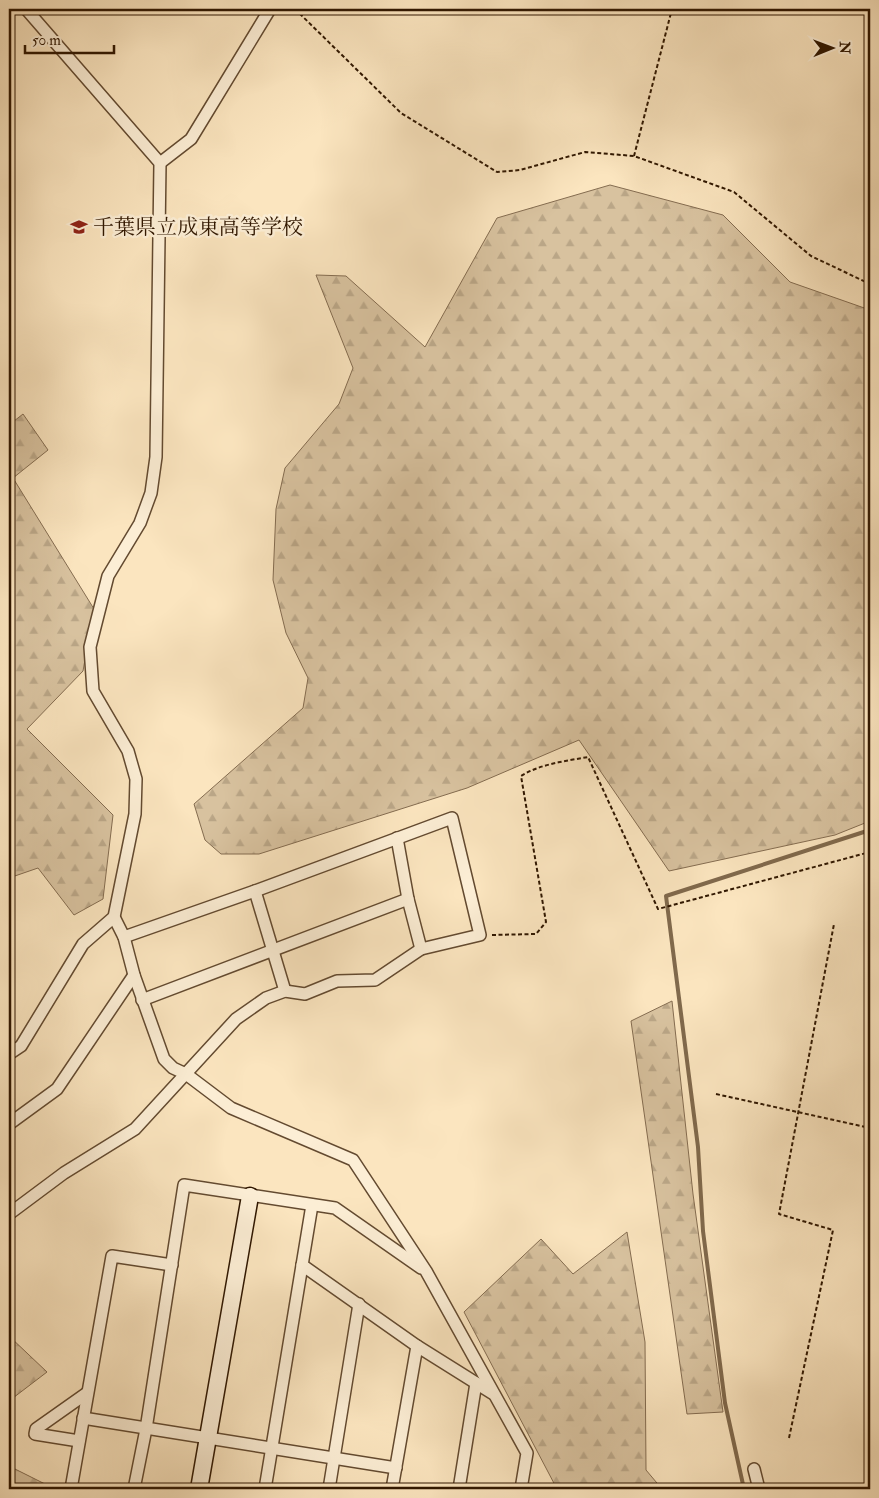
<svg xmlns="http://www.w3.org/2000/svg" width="879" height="1498" viewBox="0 0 879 1498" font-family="'IM FELL Double Pica','Noto Serif JP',serif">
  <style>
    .forest { fill: url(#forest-firs); stroke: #846c50 }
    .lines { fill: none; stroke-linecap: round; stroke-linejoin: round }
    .stream { stroke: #80694c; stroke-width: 4 }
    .street-casing { stroke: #634a30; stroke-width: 14 }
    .secondary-casing { stroke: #301700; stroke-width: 19 }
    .path { stroke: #301700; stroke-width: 2; stroke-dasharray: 4 2.5; stroke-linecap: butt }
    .street { stroke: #fceed5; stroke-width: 11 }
    .secondary { stroke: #fceed5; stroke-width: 16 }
    .labels { text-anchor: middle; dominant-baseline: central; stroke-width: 5; stroke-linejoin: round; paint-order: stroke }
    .poi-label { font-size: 21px; fill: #301700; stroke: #fceed5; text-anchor: start }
  </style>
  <defs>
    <pattern id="forest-firs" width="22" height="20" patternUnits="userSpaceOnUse" patternTransform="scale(1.25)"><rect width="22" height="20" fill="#d8c29f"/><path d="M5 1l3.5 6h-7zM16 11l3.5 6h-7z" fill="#baa687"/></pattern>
  </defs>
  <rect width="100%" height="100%" fill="#fbe5bf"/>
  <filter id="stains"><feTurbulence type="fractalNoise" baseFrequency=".004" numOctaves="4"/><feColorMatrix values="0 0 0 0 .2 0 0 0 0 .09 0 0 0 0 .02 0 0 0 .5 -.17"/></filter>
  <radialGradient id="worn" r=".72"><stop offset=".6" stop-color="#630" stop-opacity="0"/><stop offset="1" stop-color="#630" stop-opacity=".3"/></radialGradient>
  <g class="forest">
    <polygon points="610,185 723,215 790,282 870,310 870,821 835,835 669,871 579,740 467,788 259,854 221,854 205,840 194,804 303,708 308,678 286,633 273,580 276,509 285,468 339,404 353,368 316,275 346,276 425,347 497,218"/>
    <polygon points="23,414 48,450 13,478 94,609 83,671 27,729 113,815 103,899 74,915 38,868 9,878 9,425"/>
    <polygon points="672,1001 693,1194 723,1412 687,1414 631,1021"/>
    <polygon points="627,1232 645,1342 646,1470 662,1489 557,1489 464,1312 541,1239 573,1274"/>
    <polygon points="9,1336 47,1372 9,1401"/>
    <polygon points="9,1466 47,1485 48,1489 9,1489"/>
  </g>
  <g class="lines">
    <polyline class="stream" points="744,1489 725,1403 703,1231 698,1147 666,896 870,830"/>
    <g class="street-casing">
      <g id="street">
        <polyline points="160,163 191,139 270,9"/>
        <polyline points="397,838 408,899 421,949"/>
        <polyline points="255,891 285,991"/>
        <polyline points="114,917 124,937 134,975 164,1059 173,1068 186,1074 231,1108 353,1160 426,1271 527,1453 521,1489"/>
        <polyline points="142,1000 408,899"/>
        <polyline points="9,1054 21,1046 83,944 114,917 135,814 136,779 128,751 93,691 90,647 108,576 140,523 151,493 156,457 160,163 26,9"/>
        <polyline points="9,1124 57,1089 134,975"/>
        <polyline points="9,1214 64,1173 135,1129 236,1019 266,998 285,991 305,994 337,981 375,980 421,949 480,935 452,818 255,891 124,937"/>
        <polyline points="302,1265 417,1346 492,1393"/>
        <polyline points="83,1418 396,1468"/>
        <polyline points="79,1441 35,1434 36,1429 87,1393"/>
        <polyline points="754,1469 759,1489"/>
        <polyline points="71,1489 112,1256 172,1265"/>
        <polyline points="134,1489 146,1429 184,1185 335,1208 421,1268"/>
        <polyline points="265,1489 312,1205"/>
        <polyline points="329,1489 359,1304"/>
        <polyline points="392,1489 417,1346"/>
        <polyline points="459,1489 476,1383"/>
      </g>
    </g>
    <g class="secondary-casing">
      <polyline id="secondary" points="199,1489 250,1196"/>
    </g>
    <g class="path">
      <polyline points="295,9 401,113 497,172 520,170 585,152 634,156 734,192 811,256 870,284"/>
      <polyline points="634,156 672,9"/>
      <path d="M492 935 536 934 546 922 521 776C540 764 566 761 588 757L658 909 870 852"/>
      <polyline points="716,1094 870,1128"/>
      <polyline points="789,1438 833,1230 779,1214 834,924"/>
    </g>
    <use href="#street" class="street"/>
    <use href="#secondary" class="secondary"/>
  </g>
  <defs>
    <g id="school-bare" transform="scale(1.35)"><path d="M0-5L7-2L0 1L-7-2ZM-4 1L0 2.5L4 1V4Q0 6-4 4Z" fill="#8f2418" stroke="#fceed5" stroke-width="2.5" paint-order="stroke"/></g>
  </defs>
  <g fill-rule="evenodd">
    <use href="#school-bare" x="79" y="227"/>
  </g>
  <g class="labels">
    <g class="poi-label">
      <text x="93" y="227">千葉県立成東高等学校</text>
    </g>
  </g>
  <rect width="879" height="1498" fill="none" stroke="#fbe5bf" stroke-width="30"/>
  <rect x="10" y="10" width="859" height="1478" fill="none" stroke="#301700" stroke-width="2.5"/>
  <rect x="15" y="15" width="849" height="1468" fill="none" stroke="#301700"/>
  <g transform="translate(832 48) rotate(89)" stroke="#fceed5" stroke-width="4" paint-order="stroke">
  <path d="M0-4L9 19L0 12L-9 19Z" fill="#301700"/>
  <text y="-8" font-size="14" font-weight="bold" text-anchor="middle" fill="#301700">N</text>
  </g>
  <path d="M25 45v8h89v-8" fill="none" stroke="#301700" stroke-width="2.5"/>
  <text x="32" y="45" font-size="15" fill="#301700" stroke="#fceed5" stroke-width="4" paint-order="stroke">50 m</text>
  <rect width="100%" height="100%" filter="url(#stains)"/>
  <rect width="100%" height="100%" fill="url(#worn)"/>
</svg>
